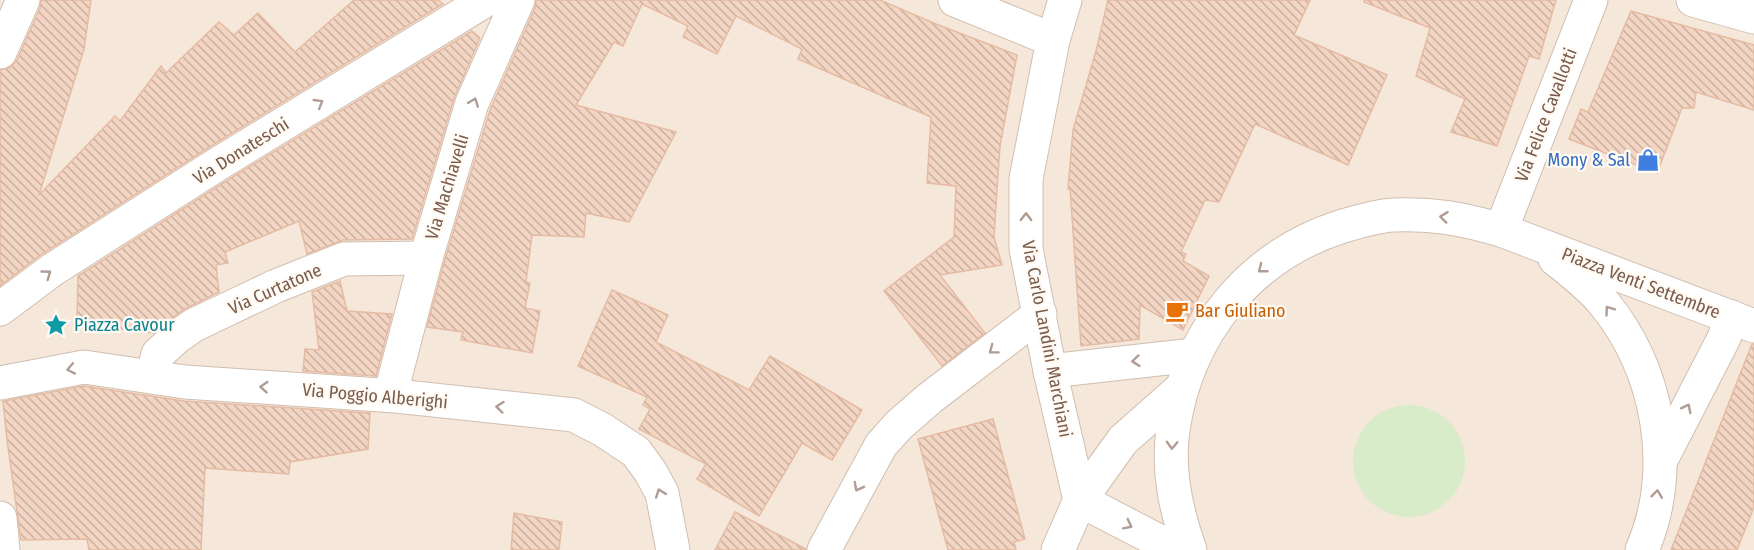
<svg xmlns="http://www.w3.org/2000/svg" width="1754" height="550" viewBox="0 0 1754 550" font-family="'Fira Sans Condensed',sans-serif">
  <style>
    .residential { fill: #f5e8da }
    .green { fill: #d8ecc9 }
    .building { fill: url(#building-back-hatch); stroke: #e6bba3; stroke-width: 1.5 }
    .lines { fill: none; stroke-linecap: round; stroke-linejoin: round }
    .minor-casing { stroke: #d1beb0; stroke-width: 35 }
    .minor { stroke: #fff; stroke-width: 33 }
    .oneway { stroke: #af9d94 }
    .labels { text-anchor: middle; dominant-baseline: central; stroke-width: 4.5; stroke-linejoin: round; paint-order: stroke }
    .street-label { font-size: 18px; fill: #7a5c4d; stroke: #fffaf3 }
    .shop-label { font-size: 18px; fill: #366cbe; stroke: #fffaf3; text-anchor: end }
    .food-label { font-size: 18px; fill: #c56008; stroke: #fffaf3; text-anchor: start }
    .culture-label { font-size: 18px; fill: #0d838f; stroke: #fffaf3; text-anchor: start }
  </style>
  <defs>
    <pattern id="building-back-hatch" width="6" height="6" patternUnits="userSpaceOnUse" patternTransform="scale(1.5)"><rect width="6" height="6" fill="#f3d5c3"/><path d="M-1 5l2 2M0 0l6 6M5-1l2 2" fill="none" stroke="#cab0a1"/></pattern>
  </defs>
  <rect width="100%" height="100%" fill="#fdf6ec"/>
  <rect class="residential" x="0" y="0" width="1754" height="550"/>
  <circle class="green" cx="1409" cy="461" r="56"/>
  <g class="building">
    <polygon points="41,0 91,0 84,49 39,195 115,116 120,121 161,66 166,73 219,22 234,35 258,13 295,52 354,0 438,0 443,4 211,146 42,254 0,286 0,70 11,67 17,60 40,8"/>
    <polygon points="536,0 880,0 936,24 1017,55 1000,146 997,189 994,237 1002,265 940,275 985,333 942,366 884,291 954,237 956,186 927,183 931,117 798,59 802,49 736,16 717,54 683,37 688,26 642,4 623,46 614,42 576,105 676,132 629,222 586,213 584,237 532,235 526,282 530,283 525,308 540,311 532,353 461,340 463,332 427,327 444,263 490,110 535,8"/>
    <polygon points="1108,0 1310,0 1294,35 1387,75 1348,165 1255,124 1219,202 1205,200 1181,252 1186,254 1183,261 1209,276 1183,330 1140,305 1139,339 1081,346 1070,189 1068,189 1073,130 1096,51"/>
    <polygon points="1364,0 1556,0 1539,59 1529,56 1497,146 1451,132 1465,99 1416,76 1430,28 1364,2"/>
    <polygon points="1631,11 1754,45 1754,110 1696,92 1694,108 1682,108 1657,173 1569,139 1581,109 1588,112"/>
    <polygon points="472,31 480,38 454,98 412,239 343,240 307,254 299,221 225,252 228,263 216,265 219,292 183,310 154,333 112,328 111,321 77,320 78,276 231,178"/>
    <polygon points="340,281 347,311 392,314 376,376 303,371 305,349 319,350 312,292"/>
    <polygon points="612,290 668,315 656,342 749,390 770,356 862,410 832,460 802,443 759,516 697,479 706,464 639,429 650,409 643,405 647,397 578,366"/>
    <polygon points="1752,344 1754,344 1754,507 1737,550 1671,550"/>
    <polygon points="84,386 184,401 370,413 368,449 290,462 289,474 205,468 201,550 89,550 87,539 21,540 7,440 3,401"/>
    <polygon points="993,419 1025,539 1014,542 1016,550 948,550 918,439"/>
    <polygon points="735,512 806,549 805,550 715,550"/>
    <polygon points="514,513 562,522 559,550 511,550"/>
  </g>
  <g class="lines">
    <g class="minor-casing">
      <g id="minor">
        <polyline points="955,0 1053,40"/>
        <polyline points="1065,0 1053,40 1026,179 1026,249 1050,371 1080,500"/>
        <polyline points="1693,0 1754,17"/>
        <polyline points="0,52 23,0"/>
        <polyline points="1501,230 1591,0"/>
        <path d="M1555 259C1572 272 1589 286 1603 302 1659 370 1677 469 1642 550"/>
        <polyline points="0,309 52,270 221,162 486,0"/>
        <polyline points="1050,371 1194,355"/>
        <polyline points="152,377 158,354 177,337 194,325 276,286 344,259 426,258"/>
        <polyline points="394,381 426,258 472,103 518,0"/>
        <polyline points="0,383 84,367 185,382 396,396 574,415 603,430 636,452 650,471 662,493 673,550"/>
        <polyline points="1661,460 1724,338 1732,317"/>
        <polyline points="1080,500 1176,550"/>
        <polyline points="0,518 3,550"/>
        <polyline points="824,550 881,445 899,425 930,398 1040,314"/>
        <polyline points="1058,550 1080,500 1123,440 1182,388"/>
        <path d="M1190 550C1176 511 1167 471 1173 430 1187 334 1248 257 1340 227 1357 222 1375 216 1393 215 1433 213 1463 219 1501 230L1754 326"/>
      </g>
    </g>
    <use href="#minor" class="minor"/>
  </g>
  <defs><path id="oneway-chevron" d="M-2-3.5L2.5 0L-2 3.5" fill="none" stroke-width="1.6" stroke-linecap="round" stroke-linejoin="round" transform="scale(1.5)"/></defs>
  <g class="oneway">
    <use href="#oneway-chevron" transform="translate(474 102) rotate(-69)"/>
    <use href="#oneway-chevron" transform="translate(319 103) rotate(-31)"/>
    <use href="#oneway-chevron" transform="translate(1026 217) rotate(-89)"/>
    <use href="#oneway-chevron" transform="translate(1444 217) rotate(-173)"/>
    <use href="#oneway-chevron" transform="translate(1262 269) rotate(142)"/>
    <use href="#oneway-chevron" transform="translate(47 274) rotate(-36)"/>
    <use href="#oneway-chevron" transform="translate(1609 310) rotate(-126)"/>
    <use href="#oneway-chevron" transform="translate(993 350) rotate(143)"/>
    <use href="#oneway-chevron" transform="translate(1136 361) rotate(174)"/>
    <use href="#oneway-chevron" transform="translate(71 369) rotate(169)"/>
    <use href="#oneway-chevron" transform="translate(264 387) rotate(-176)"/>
    <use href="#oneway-chevron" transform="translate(500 407) rotate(-174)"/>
    <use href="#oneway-chevron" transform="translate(1687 408) rotate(-63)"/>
    <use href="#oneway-chevron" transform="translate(1172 445) rotate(92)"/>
    <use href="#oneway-chevron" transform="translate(858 487) rotate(118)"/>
    <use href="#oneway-chevron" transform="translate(660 493) rotate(-110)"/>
    <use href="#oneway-chevron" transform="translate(1657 494) rotate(-83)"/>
    <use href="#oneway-chevron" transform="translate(1128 525) rotate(27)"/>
  </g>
  <defs>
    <g id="shop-bare" transform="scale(1.8)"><path d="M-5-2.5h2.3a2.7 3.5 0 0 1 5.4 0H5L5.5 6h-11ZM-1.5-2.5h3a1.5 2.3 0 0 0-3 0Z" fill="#3f7fe0" stroke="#fffaf3" stroke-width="2.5" paint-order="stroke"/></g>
    <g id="cafe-bare" transform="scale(1.8)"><path d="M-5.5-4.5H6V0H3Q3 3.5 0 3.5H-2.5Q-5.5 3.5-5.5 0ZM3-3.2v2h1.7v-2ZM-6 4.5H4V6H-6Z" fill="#e8710a" stroke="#fffaf3" stroke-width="2.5" paint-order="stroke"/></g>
    <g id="sight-bare" transform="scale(1.8)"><path d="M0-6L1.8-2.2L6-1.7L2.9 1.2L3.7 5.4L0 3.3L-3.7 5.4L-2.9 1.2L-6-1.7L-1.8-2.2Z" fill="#0f9aa8" stroke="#fffaf3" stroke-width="2.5" paint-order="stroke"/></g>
  </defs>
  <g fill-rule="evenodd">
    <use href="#shop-bare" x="1648" y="160"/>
    <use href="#cafe-bare" x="1177" y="311"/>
    <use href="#sight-bare" x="56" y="325"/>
  </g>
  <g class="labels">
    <g class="street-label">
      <text transform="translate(1546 115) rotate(-69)">Via Felice Cavallotti</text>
      <text transform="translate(241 151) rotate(-32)">Via Donateschi</text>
      <text transform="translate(447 187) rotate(-73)">Via Machiavelli</text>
      <text transform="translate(1641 283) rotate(21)">Piazza Venti Settembre</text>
      <text transform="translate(275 289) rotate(-24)">Via Curtatone</text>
      <text transform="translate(1047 339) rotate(79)">Via Carlo Landini Marchiani</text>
      <text transform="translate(375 396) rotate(5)">Via Poggio Alberighi</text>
    </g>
    <g class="shop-label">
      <text x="1630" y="160">Mony &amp; Sal</text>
    </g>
    <g class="food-label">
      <text x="1195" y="311">Bar Giuliano</text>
    </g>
    <g class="culture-label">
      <text x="74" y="325">Piazza Cavour</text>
    </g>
  </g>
</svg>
